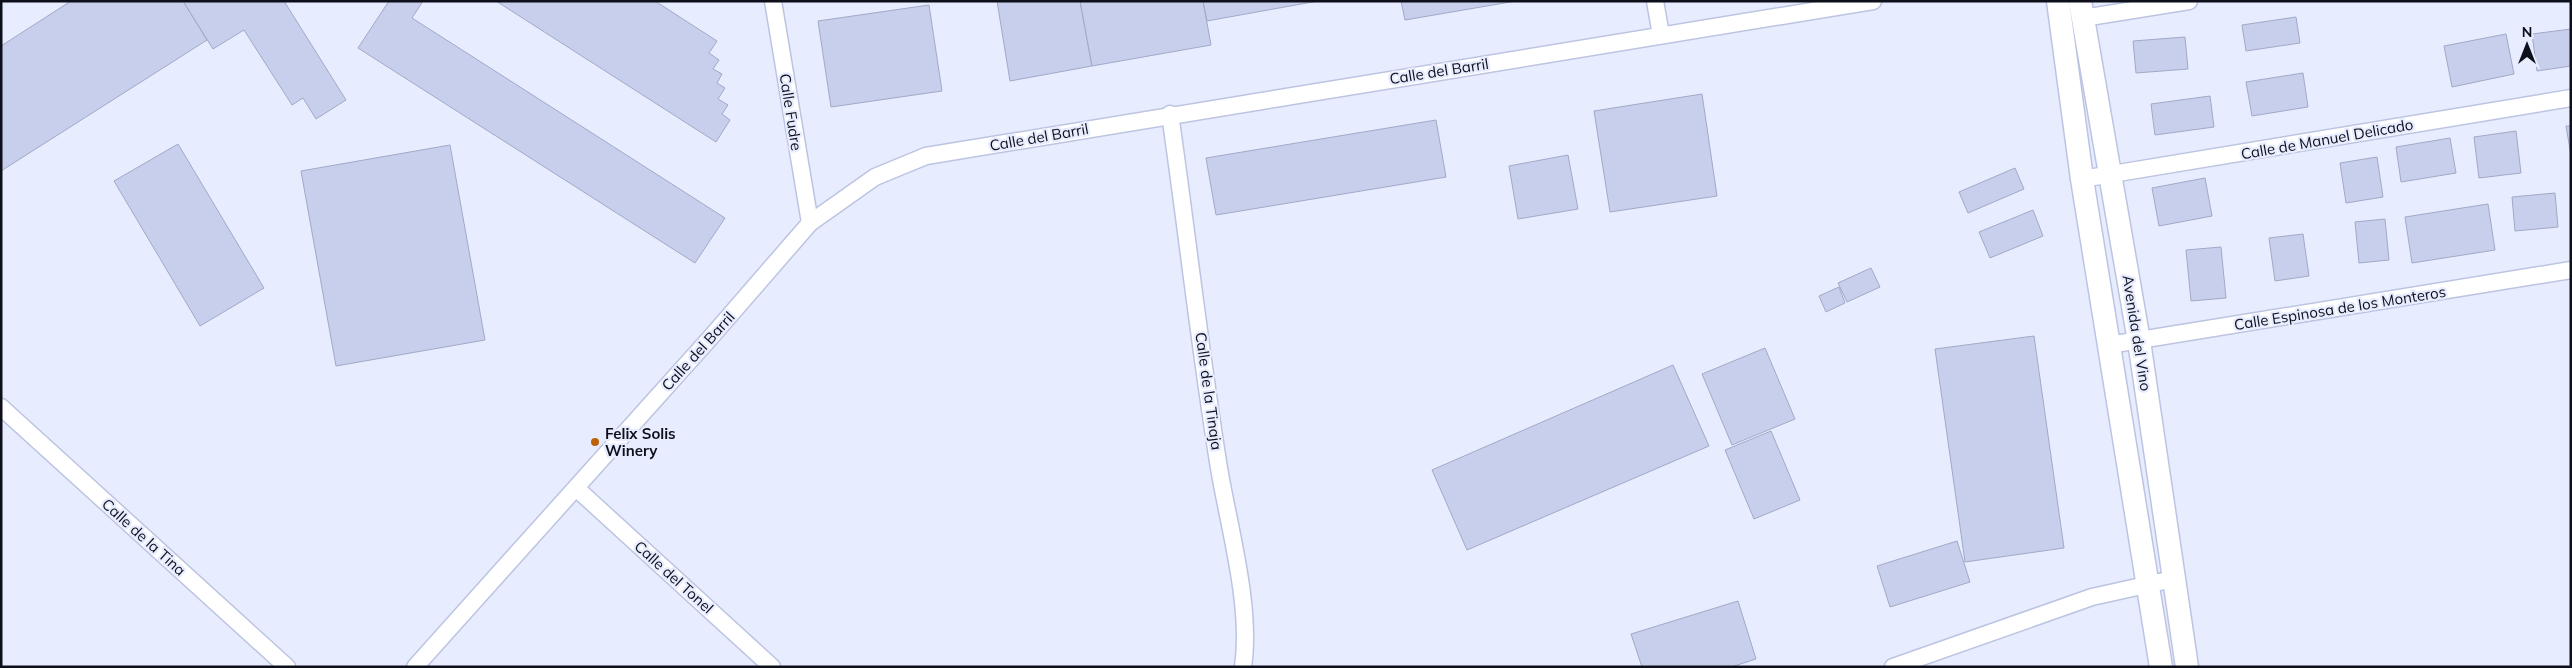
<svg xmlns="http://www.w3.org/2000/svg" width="2572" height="668" viewBox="0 0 2572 668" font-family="Mulish,sans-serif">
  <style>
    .building { fill: #c7cfed; stroke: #a1a9c6 }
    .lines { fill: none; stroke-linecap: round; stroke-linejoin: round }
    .street-casing { stroke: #bcc4e2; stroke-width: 19 }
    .secondary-casing { stroke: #bcc4e2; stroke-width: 25 }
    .street { stroke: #fff; stroke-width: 16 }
    .secondary { stroke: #fff; stroke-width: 22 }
    .poi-dot { fill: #bd6208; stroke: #e7ecff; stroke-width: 2 }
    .labels { text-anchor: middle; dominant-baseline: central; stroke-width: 4.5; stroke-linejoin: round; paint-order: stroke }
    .street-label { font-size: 15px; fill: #0d0f1a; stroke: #e7ecff }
    .poi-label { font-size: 15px; font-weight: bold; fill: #0d0f1a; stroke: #e7ecff; text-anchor: start }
  </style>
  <rect width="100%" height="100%" fill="#e7ecff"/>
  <g class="building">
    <polygon points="71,1 183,1 207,40 1,171 1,46"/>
    <polygon points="183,1 284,1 346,100 316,119 303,98 292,105 244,30 213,49"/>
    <polygon points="389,1 423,1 412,18 725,218 695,263 358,48"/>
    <polygon points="496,1 655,1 717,41 709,53 719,60 713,69 722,74 717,83 725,88 718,99 728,105 722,114 730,120 716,142"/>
    <polygon points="997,1 1080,1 1092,66 1010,81"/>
    <polygon points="1080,1 1203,1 1211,45 1092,66"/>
    <polygon points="1203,1 1318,1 1207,21"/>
    <polygon points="1401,1 1516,1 1405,20"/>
    <polygon points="929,5 942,91 831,107 818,21"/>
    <polygon points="2296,17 2300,43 2246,51 2242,25"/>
    <polygon points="2571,29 2571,66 2537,71 2532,34"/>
    <polygon points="2506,34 2514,74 2452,87 2444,46"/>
    <polygon points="2185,37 2188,69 2136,73 2133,41"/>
    <polygon points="2303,73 2308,107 2252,116 2246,82"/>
    <polygon points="1702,94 1717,196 1610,212 1594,111"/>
    <polygon points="2210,96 2214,127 2155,135 2151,104"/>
    <polygon points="1436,120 1446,177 1216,215 1206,158"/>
    <polygon points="2566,126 2571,126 2571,155"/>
    <polygon points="2516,131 2521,173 2479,178 2474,137"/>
    <polygon points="2450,138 2456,173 2401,182 2396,147"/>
    <polygon points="178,144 264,288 200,326 114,181"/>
    <polygon points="450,145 485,340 336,366 301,171"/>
    <polygon points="1568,155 1578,209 1518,219 1509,166"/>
    <polygon points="2377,157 2383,197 2346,203 2340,163"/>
    <polygon points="2015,168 2024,189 1968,213 1959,192"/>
    <polygon points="2205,178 2212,216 2159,226 2152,188"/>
    <polygon points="2555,193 2558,227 2515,231 2512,197"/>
    <polygon points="2488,204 2495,250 2412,263 2405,217"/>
    <polygon points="2033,210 2043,236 1990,258 1979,232"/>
    <polygon points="2385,219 2389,260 2359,263 2355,222"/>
    <polygon points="2303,234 2309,276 2275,281 2269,238"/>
    <polygon points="2221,247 2226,298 2191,301 2186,250"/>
    <polygon points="1871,268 1880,287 1847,302 1838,283"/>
    <polygon points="1839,287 1845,303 1826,312 1819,296"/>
    <polygon points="2034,336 2064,548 1965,562 1935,349"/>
    <polygon points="1765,348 1795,419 1732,445 1702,374"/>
    <polygon points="1673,365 1709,446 1467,550 1432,470"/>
    <polygon points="1771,431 1800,500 1754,519 1725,450"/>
    <polygon points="1957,541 1970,582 1890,607 1877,566"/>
    <polygon points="1738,601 1756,659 1731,667 1642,667 1631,634"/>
  </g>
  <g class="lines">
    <g class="street-casing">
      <g id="street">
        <polyline points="773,1 810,223"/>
        <polyline points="1655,1 1661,35"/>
        <polyline points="2083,18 2189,1"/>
        <path d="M1170 114C1187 232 1200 351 1219 468 1229 528 1252 607 1243 667"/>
        <polyline points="2082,179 2571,98"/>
        <polyline points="2109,345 2571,270"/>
        <polyline points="1,407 287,667"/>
        <polyline points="576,488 772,667"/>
        <polyline points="415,667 711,337 810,223 875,177 926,156 1873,1"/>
        <polyline points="1893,667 2092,597 2173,579"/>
      </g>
    </g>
    <g class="secondary-casing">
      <g id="secondary">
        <polyline points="2058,1 2082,179 2161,667"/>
        <polyline points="2080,1 2139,341 2187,667"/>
      </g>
    </g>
    <use href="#street" class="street"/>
    <use href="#secondary" class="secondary"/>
  </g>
  <circle class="poi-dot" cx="595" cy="442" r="5"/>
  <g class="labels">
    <g class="street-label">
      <text transform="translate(1439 71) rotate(-9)">Calle del Barril</text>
      <text transform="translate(791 112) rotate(81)">Calle Fudre</text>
      <text transform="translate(1039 137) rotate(-10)">Calle del Barril</text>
      <text transform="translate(2327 139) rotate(-10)">Calle de Manuel Delicado</text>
      <text transform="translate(2340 308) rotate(-9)">Calle Espinosa de los Monteros</text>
      <text transform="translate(2137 333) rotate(81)">Avenida del Vino</text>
      <text transform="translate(698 351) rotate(-48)">Calle del Barril</text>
      <text transform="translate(1209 391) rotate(82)">Calle de la Tinaja</text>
      <text transform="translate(144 537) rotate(42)">Calle de la Tina</text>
      <text transform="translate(674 577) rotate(42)">Calle del Tonel</text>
    </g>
    <g class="poi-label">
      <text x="605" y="433">Felix Solis<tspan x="605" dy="17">Winery</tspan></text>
    </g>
  </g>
  <rect width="2572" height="668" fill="none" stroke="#0d0f1a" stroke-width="5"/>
  <g transform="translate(2527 45)" stroke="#e7ecff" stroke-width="4" paint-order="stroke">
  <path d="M0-4L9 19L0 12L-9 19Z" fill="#0d0f1a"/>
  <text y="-8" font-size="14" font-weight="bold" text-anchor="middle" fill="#0d0f1a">N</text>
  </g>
</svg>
